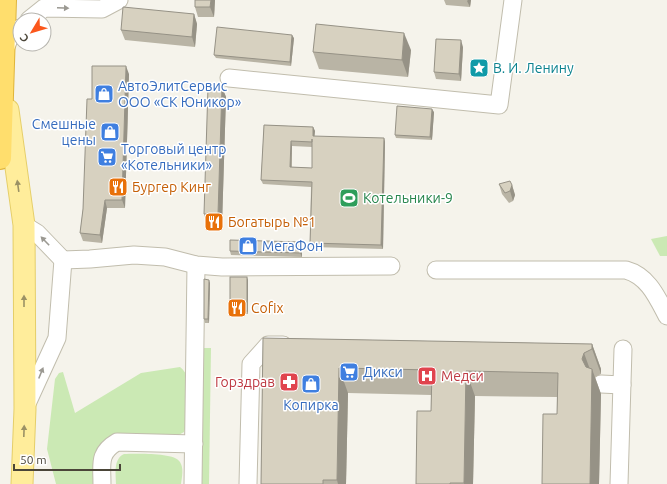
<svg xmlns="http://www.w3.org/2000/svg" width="667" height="484" viewBox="0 0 667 484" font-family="Ubuntu,sans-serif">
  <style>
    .grass { fill: #cbe9b4 }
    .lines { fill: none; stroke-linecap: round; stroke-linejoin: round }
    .minor-casing { stroke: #c1bdad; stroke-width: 19 }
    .major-casing { stroke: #e5ce69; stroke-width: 23 }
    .highway-casing { stroke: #dfb53b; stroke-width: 24 }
    .minor { stroke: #fff; stroke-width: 17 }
    .major { stroke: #ffed9b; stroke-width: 21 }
    .highway { stroke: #ffde6d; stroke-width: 22 }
    .wall { fill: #b9b4a5; fill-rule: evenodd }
    .shaded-wall { fill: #969286 }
    .building { fill: #d7d1c0; stroke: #969286; fill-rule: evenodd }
    .oneway { fill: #9b9992 }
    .oneway2 { fill: #9b9165 }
    .labels { text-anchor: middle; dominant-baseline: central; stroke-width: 3; stroke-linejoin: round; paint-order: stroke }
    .culture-label { font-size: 14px; fill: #0d838f; stroke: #fff; text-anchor: start }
    .shop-label { font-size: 14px; fill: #366cbe; stroke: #fff; text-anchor: start }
    .food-label { font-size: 14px; fill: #c56008; stroke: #fff; text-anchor: start }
    .leisure-label { font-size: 14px; fill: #27864d; stroke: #fff; text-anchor: start }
    .health-label { font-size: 14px; fill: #be3a42; stroke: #fff; text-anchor: start }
  </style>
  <rect width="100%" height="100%" fill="#f5f3eb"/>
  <g class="grass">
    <polygon points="667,236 667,256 660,256 651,239"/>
    <polygon points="203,348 211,348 209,484 200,484"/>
    <path d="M180 367C184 370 187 375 188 380 191 392 189 421 184 432L175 437 120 436 96 484H56L47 449 55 379 59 373 63 372 75 413 141 373Z"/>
    <path d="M124 454C135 454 174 452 180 462 184 468 182 477 181 484H116C116 474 113 459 124 454Z"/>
  </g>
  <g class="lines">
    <g class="minor-casing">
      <g id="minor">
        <polyline points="29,20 44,8 102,9 119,0"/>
        <polyline points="4,52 9,39 20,28"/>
        <polyline points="229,78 499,105 513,0"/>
        <polyline points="24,225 37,233 63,260 90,259 134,255 165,257 196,265 222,267 391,266"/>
        <path d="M436 270H626C648 276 657 297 667 316"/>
        <polyline points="601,384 622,385"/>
        <polyline points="25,408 57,338 63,260"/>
        <path d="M102 484C102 464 98 453 117 442L194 444"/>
        <polyline points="193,484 196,265"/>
        <polyline points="248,484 251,364 268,345 283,345"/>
        <polyline points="619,484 623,349"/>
      </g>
    </g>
    <g class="major-casing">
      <polyline id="major" points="8,110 24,225 25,409 22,484"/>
    </g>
    <g class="highway-casing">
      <polyline id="highway" points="0,158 5,0"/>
    </g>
    <use href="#minor" class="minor"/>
    <use href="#major" class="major"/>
    <use href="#highway" class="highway"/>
  </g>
  <g class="wall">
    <polygon points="195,0 215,0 214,17 198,17 195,7"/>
    <polygon points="444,0 471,0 470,7 446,5"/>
    <polygon points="194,14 197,24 195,47 125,40 121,30"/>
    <polygon points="294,38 291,66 216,58 214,55"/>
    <polygon points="463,47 461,81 436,79 434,72"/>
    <polygon points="411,50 408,77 319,69 313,52"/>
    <polygon points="129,74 125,208 107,208 102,243 83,241 80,233 83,209 92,99"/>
    <polygon points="222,87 226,97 222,224 207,224 204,214"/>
    <polygon points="434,112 432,140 396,138 395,135"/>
    <path d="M264 125 313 127 315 131 314 137 384 138 385 142 383 249 312 247 310 243 311 187 263 184 261 180ZM292 146 312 147V168L292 167Z"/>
    <polygon points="499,184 512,185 515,195 513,201 509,203 502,194"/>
    <polygon points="301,242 302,245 302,257 231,255 230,251"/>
    <polygon points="248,280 248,314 231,314 230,311"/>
    <polygon points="210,283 209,323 205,323 204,319"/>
    <polygon points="263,338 592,344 601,369 601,374 595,377 601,394 599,484 542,484 557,414 557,397 475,396 473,484 416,484 431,411 431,395 348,393 346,484 261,484"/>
  </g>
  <g class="shaded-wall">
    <polygon points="211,0 215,0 214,17 210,7"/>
    <polygon points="468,0 471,0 470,7 467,1"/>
    <polygon points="194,14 197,24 195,47 192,37"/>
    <polygon points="404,33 411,50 408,77 402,60"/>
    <polygon points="292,35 294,38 291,66 290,62"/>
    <polygon points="461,40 463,47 461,81 459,74"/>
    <polygon points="126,66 129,74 125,208 122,200"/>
    <polygon points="222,87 226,97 222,224 218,214"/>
    <polygon points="432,109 434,112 432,140 430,137"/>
    <polygon points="313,127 315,131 314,141 313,136"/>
    <polygon points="384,138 385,142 383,249 381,245"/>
    <polygon points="291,141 292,146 291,171 290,167"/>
    <polygon points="512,185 515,195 513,201 510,191"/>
    <polygon points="105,200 107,208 102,243 100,235"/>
    <polygon points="301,242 302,245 302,257 300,253"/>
    <polygon points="247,277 248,280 248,314 247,311"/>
    <polygon points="209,280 210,283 209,323 208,319"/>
    <polygon points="592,344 601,369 601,374 592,349"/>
    <polygon points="584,353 592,375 592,369 601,394 599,484 590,484 582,359"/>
    <polygon points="339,368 348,393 346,484 338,484 337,480"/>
    <polygon points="466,371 475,396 473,484 464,484 464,483"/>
  </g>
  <g class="building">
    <polygon points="195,0 211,0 210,7 195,7"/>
    <polygon points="123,7 194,14 192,37 121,30"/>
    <polygon points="316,24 404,33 402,60 313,52"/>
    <polygon points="217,27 292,35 290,62 214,55"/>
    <polygon points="436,39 461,40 459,74 434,72"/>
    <polygon points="92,66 126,66 122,200 105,200 100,235 80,233 83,209 87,99 92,99"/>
    <polygon points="208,87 222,87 218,214 204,214"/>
    <polygon points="397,106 432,109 430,137 395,135"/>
    <path d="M264 125 313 127V136L384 138 381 245 310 243 312 182 261 180ZM312 139V168L290 167 291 141 312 142Z"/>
    <polygon points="510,181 512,185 510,191 505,193 499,184"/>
    <polygon points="230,240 301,242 300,253 230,251"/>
    <rect x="230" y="277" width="17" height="34"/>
    <polygon points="204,279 209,280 208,319 204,319"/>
    <polygon points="263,338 592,344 592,349 584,353 582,359 586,367 592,369 590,484 542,484 543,414 557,414 558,373 466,371 464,483 450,483 450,484 416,484 417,411 431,411 432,370 339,368 337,480 323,480 323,484 261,484"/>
  </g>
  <defs><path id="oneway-solid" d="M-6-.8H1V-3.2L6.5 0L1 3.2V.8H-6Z"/></defs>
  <g class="oneway">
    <use href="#oneway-solid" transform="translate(63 8) rotate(2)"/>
    <use href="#oneway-solid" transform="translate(45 241) rotate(-134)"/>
    <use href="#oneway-solid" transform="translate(41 373) rotate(-68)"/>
  </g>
  <g class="oneway2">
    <use href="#oneway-solid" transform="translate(18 186) rotate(-98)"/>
    <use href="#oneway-solid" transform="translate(24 301) rotate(-90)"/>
    <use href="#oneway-solid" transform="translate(24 431) rotate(-88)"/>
  </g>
  <defs>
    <g id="sight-square" transform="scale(1)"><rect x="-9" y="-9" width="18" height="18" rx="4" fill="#0f9aa8" stroke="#fff"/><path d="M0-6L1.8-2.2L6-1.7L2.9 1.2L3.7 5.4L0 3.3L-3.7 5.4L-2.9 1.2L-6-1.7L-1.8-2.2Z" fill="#fff"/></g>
    <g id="shop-square" transform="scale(1)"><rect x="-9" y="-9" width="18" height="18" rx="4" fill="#3f7fe0" stroke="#fff"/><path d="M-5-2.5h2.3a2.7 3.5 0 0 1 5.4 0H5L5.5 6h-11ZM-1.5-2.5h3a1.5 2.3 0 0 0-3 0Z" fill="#fff"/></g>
    <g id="supermarket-square" transform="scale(1)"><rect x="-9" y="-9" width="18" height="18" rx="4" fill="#3f7fe0" stroke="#fff"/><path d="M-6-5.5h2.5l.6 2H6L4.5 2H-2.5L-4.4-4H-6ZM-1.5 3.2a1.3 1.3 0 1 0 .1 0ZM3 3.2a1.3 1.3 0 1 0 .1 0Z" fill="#fff"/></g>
    <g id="restaurant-square" transform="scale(1)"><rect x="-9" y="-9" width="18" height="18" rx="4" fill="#e8710a" stroke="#fff"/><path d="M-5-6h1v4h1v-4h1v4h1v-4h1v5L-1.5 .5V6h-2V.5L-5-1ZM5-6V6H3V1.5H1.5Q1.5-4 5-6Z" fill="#fff"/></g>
    <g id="stadium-square" transform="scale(1)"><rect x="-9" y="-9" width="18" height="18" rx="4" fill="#2e9e5b" stroke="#fff"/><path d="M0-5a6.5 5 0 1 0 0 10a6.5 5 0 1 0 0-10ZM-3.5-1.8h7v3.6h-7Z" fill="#fff"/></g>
    <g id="hospital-square" transform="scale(1)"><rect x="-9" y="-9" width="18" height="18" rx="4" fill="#e0444e" stroke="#fff"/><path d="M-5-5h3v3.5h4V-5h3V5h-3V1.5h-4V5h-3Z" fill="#fff"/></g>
    <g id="pharmacy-square" transform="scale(1)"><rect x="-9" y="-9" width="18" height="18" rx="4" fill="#e0444e" stroke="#fff"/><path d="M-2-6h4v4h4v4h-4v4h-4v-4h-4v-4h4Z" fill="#fff"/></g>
  </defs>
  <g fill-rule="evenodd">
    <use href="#sight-square" x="479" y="68"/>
    <use href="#shop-square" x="104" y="94"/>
    <use href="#shop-square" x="110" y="132"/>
    <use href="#supermarket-square" x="107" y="157"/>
    <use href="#restaurant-square" x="118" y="187"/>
    <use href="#stadium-square" x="349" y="198"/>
    <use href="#restaurant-square" x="214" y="222"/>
    <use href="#shop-square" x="248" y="246"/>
    <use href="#restaurant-square" x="237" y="308"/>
    <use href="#supermarket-square" x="349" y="372"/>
    <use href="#hospital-square" x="427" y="376"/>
    <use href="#pharmacy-square" x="289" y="382"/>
    <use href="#shop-square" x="311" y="384"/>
  </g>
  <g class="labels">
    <g class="culture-label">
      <text x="493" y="68">В. И. Ленину</text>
    </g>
    <g class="shop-label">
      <text x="118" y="86">АвтоЭлитСервис<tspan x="118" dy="16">ООО «СК Юникор»</tspan></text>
      <text x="96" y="124" text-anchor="end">Смешные<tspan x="96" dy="16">цены</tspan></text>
      <text x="121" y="149">Торговый центр<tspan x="121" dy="16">«Котельники»</tspan></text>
      <text x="262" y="246">МегаФон</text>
      <text x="363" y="372">Дикси</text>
      <text x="311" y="405" text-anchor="middle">Копирка</text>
    </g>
    <g class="food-label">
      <text x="132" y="187">Бургер Кинг</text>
      <text x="228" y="222">Богатырь №1</text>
      <text x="251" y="308">Cofix</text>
    </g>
    <g class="leisure-label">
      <text x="363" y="198">Котельники-9</text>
    </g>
    <g class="health-label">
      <text x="441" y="376">Медси</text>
      <text x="275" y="382" text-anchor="end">Горздрав</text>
    </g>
  </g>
  <g transform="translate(32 32) rotate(232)"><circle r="19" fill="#ffffff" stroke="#b7b5af"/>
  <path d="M0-3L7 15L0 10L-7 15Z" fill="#fb571c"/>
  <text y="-6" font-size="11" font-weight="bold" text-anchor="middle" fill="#4a4538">С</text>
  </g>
  <path d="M14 464v6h106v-6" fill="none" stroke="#4a4538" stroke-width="2"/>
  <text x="20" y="464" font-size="12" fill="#4a4538" stroke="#ffffff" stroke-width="3" paint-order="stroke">50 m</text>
</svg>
